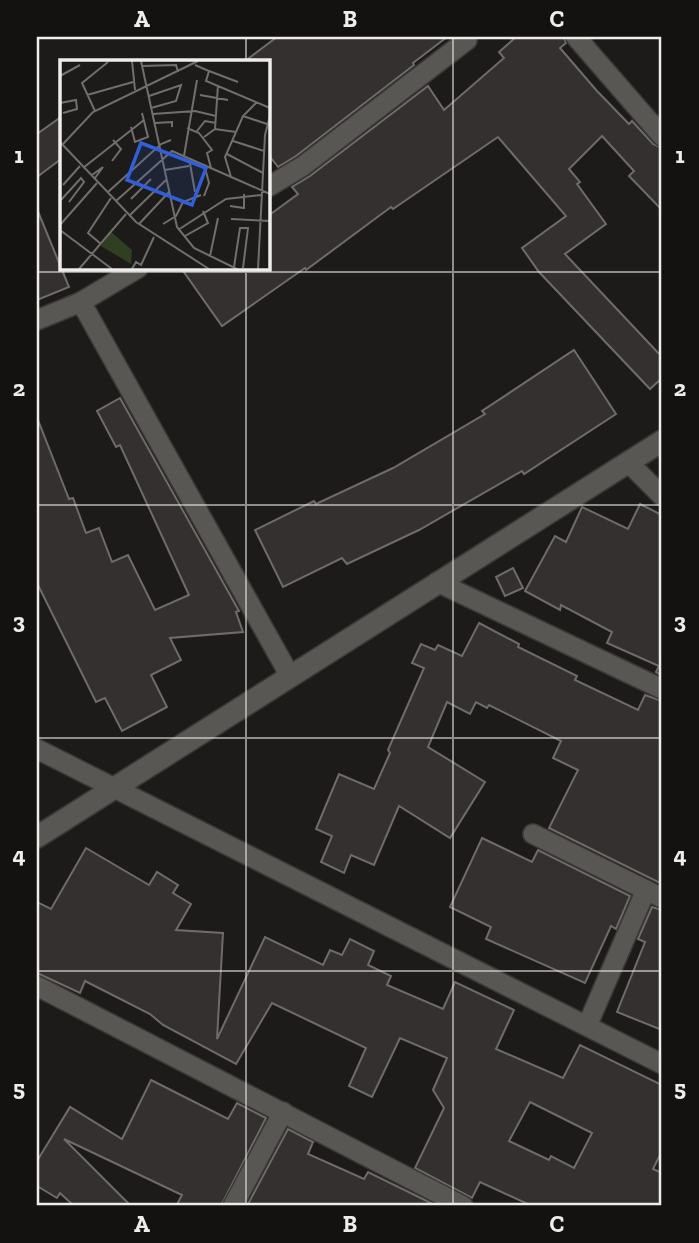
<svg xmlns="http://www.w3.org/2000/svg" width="699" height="1243" viewBox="0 0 699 1243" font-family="'Zilla Slab',serif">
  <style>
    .building { fill: #34302f; stroke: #6f6b6a; stroke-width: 2; fill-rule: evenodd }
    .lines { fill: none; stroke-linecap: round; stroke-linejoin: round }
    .minor-casing { stroke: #3a3938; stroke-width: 22 }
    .secondary-casing { stroke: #3a3938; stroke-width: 24 }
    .minor { stroke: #595754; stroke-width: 19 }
    .secondary { stroke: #595754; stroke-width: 21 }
    .grid { fill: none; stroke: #eeedeb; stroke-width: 2; stroke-opacity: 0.55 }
    .inset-road { fill: none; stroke: #716f6d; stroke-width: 2 }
    .view { fill: #325eda; fill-opacity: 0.15; stroke: #325eda; stroke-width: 3.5 }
    .inset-edge { fill: none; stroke: #eeedeb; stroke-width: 3.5 }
    .neatline { fill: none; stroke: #eeedeb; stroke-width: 2.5 }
    .grid-label { font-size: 23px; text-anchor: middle; font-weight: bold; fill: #eeedeb }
  </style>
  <rect width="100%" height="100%" fill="#1d1b19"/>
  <g class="building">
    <polygon points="277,37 447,37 413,63 414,65 296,156 278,167 268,154 268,61 245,61"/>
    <polygon points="516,37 564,37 566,43 560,48 597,91 629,124 632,121 653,144 662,148 662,210 629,176 634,171 602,136 569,169 580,182 577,184 606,224 565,254 662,357 662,378 650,389 539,272 522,248 566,216 498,137 393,209 391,207 306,270 305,268 222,326 181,268 268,268 268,216 298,194 292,187 310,176 428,86 444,110 504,58 499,52"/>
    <polygon points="61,117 61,159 37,177 37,134"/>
    <polygon points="37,209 69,287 37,300"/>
    <polygon points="574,350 616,414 524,474 522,471 419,530 347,564 342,558 283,587 255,530 314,501 316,504 393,468 485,414 482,411"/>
    <polygon points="120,398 239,611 236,612 243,632 170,638 181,660 151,675 167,707 122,731 105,698 96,702 37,583 38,420 69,499 73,498 86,533 99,528 112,562 128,555 155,610 189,595 120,445 116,447 97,411"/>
    <polygon points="640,504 662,515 662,676 656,672 659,666 607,643 612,632 561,605 560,610 525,591 555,536 566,542 582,507 628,529"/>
    <polygon points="513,568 523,588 505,596 496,577"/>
    <polygon points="479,623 519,644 518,647 577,676 575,680 638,710 645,695 662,701 662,884 549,828 578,770 553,758 561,741 489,705 487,708 476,702 470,714 447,702 428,747 485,782 450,838 399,806 374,865 351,855 344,873 321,862 332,836 316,829 339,774 374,789 390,753 388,750 424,668 412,663 421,644 435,650 438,645 462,656"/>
    <polygon points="482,838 532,862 538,850 630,896 616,929 611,926 585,983 486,939 491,927 450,907"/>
    <path d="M86 848 149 885 157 872 178 885 173 893 191 904 176 930 223 933 217 1039 265 937 323 965 330 950 342 955 350 939 374 951 368 965 391 976 387 985 443 1009 455 982 514 1010 496 1049 563 1078 580 1045 662 1085V1151L653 1169 662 1173V1206H532L480 1182 472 1198 415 1168 444 1108 433 1090 447 1058 400 1038 372 1097 349 1086 366 1048 272 1003 236 1064 163 1025 150 1014 85 981 80 993 37 973V902L51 909ZM530 1102 592 1133 574 1168 551 1156 549 1160 509 1141Z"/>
    <polygon points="652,907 662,910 662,1030 617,1012 645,942 638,939"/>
    <polygon points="151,1080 228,1119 237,1103 266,1118 221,1206 176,1206 182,1195 64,1139 131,1206 74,1206 60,1193 57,1198 37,1186 37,1161 70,1107 122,1139"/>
    <polygon points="288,1129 313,1142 308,1154 364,1179 368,1172 437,1206 247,1206"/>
  </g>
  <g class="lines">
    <g class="minor-casing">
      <g id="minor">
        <polyline points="576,37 662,136"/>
        <polyline points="268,187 303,166 467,40"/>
        <polyline points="81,302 290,676"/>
        <polyline points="37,320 81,302 138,268"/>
        <polyline points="628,462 662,496"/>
        <polyline points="437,582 662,689"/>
        <polyline points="37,749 662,1064"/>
        <polyline points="533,834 662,898"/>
        <polyline points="37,986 463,1206"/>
        <polyline points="587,1026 646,890"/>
        <polyline points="233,1206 283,1112"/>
      </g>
    </g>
    <g class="secondary-casing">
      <polyline id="secondary" points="37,837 662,441"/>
    </g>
    <use href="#minor" class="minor"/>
    <use href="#secondary" class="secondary"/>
  </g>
  <path class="grid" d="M246 37V61M453 37V1206M246 268V1206M37 272H662M37 505H662M37 738H662M37 971H662"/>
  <g transform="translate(60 60)">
    <rect width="210" height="210" fill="#1d1b19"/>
    <path d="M51 172 72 190 71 204 41 186Z" fill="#303f21"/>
    <path class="inset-road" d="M72 1 75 30M81 1 117 167 134 188 177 209M135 5 149 11 146 21 210 48M82 6 116 5 118 12M149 11 178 22M0 16 20 5M27 35 73 22M140 35 168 40M89 36 121 25 116 41 91 48M0 43 16 40 17 49 3 53M35 51 22 23 48 2M93 54 135 51 156 56M183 56 207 64M95 63 112 62V67M71 67 75 82 88 77 82 53M127 68 139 73 152 90 147 93 151 108M155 69 158 25M137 71 145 61 156 63M144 77 155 69 176 72M173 81 204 91M0 82 76 162 149 209M3 84 33 52 138 1M167 94 203 113M124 96 137 20M129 98 135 132M52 101 61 89 53 80M144 104 149 123 144 136M23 108 84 60M105 110 129 106M32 115 43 107 35 118M171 117 165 97 183 56 197 42M3 125 20 106M48 132 101 84 111 80M71 139 91 119M1 140 21 118 24 122 9 142M56 141 112 91 210 134M170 146 184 148V134M70 155 106 120M171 159 210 161M79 164 109 132M103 164 116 156 123 142 141 135M0 165 37 123M0 170 52 209M118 170 166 139 201 135M125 176 148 163 143 151M41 184 28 173 51 138M150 196 158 158M174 207 180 168H188L183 208M19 209 66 154M72 209 76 202 81 205 94 177M198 209 205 75 210 56"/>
    <path class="view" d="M81 83 146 108 132 145 67 120Z"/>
    <rect width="210" height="210" class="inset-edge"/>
  </g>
  <rect width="699" height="1243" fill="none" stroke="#141210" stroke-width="77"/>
  <rect x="38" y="38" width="622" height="1166" class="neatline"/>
  <g class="grid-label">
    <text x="142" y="27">A</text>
    <text x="350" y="27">B</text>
    <text x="557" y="27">C</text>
    <text x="19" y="163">1</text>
    <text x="680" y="163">1</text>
    <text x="19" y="396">2</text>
    <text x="680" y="396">2</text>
    <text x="19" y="629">3</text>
    <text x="680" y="629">3</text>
    <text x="19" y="863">4</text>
    <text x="680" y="863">4</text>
    <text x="19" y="1096">5</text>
    <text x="680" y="1096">5</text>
    <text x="142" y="1232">A</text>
    <text x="350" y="1232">B</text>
    <text x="557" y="1232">C</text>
  </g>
</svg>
